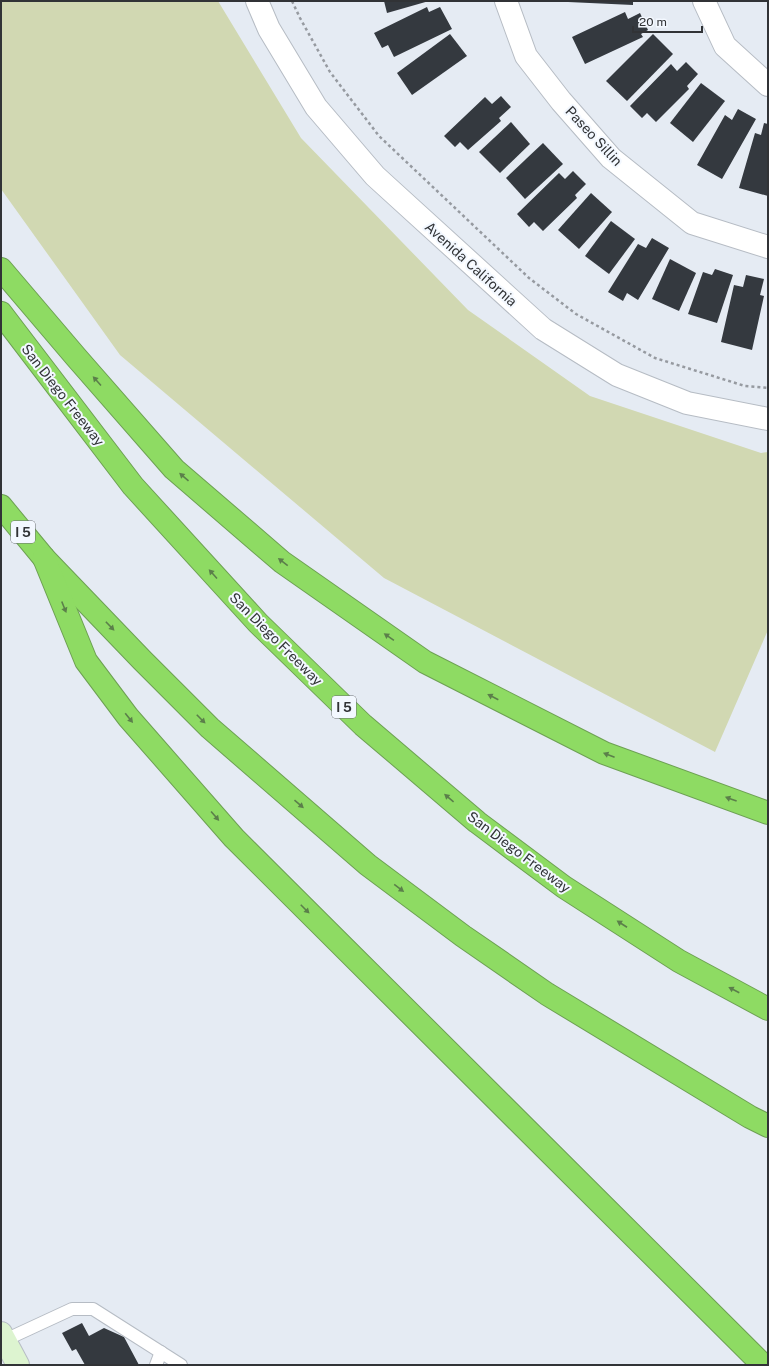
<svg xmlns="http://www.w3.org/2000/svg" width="769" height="1366" viewBox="0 0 769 1366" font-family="'Public Sans',sans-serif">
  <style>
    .green { fill: #d1d8b2 }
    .building { fill: #34393f }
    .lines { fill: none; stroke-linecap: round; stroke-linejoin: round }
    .service-casing { stroke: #b6bcc4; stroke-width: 14 }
    .minor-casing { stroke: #b6bcc4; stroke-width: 24 }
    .tertiary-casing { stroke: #b6bcc4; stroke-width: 24 }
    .secondary-casing { stroke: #b6bcc4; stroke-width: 24 }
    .motorway-casing { stroke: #6da053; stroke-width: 24 }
    .path { stroke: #969aa0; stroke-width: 2.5; stroke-dasharray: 3 3; stroke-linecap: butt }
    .service { stroke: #fff; stroke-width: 12 }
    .minor { stroke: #fff; stroke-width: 22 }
    .tertiary { stroke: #fff; stroke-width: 22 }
    .secondary { stroke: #ddf4d0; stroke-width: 22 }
    .motorway { stroke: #8edb63; stroke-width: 22 }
    .oneway { fill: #5b7f4a }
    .labels { text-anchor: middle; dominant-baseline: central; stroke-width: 4; stroke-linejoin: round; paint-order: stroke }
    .shield { fill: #f3f8ff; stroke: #6b6e72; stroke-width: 1 }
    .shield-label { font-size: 13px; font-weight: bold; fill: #313336 }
    .street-label { font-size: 14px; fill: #313336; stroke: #f3f8ff }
  </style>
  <rect width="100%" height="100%" fill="#e5ebf3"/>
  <polygon class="green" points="1,1 218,1 301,138 468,310 590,396 761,453 768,452 768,630 715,752 384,578 120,355 1,189"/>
  <g class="building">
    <polygon points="384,1 429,1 387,13"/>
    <polygon points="568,1 633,1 633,5 568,2"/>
    <polygon points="427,7 429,12 440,7 452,29 394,57 388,45 382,48 374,33"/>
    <polygon points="625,12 628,19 640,13 648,30 641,34 643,37 585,64 572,37"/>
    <polygon points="450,34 467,56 412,95 397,73"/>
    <polygon points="653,34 673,54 627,101 606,81"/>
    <polygon points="686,62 698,74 687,86 689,89 656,122 647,113 642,118 630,106 671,64 677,71"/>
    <polygon points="701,83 725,101 693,142 670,123"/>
    <polygon points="501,96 511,107 499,118 501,121 468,150 460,142 455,147 444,136 485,97 492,104"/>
    <polygon points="738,109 756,119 722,179 697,165 725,115 732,120"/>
    <polygon points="511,122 530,144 500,173 479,152"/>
    <polygon points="764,123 768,124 768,196 739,188 755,133 761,135"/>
    <polygon points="543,143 563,164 525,199 506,178"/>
    <polygon points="573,171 586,184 575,195 577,198 543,231 534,222 529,227 517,214 559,173 565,179"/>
    <polygon points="591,193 612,212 579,249 558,230"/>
    <polygon points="611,221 635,239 609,274 585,256"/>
    <polygon points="652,238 669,248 638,300 627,293 623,301 608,292 638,244 646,248"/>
    <polygon points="670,259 696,273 679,311 652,299"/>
    <polygon points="715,269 733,275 717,323 688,314 703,272 712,275"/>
    <polygon points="746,275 764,279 760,295 764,296 752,350 721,342 734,285 743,287"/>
    <polygon points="82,1323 89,1336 104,1328 124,1337 139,1365 85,1365 76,1349 72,1351 62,1333"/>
  </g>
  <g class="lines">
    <g class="service-casing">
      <g id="service">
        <polyline points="5,1340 72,1309 93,1309 181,1365"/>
        <polyline points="156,1365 161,1352"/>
      </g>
    </g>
    <g class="minor-casing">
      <g id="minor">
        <polyline points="506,1 526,56 561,101 611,158 692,223 768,247"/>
        <polyline points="704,1 725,46 768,85"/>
      </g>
    </g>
    <g class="tertiary-casing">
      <polyline id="tertiary" points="257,1 269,29 316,107 375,176 543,329 617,375 687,403 768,419"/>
    </g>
    <g class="secondary-casing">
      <polyline id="secondary" points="1,1333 18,1365"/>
    </g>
    <g class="motorway-casing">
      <g id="motorway">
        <polyline points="1,269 76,357 174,469 282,562 425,662 604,753 768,813"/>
        <polyline points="1,313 133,486 258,623 363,725 477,822 564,887 679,961 768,1009"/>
        <polyline points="1,506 44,558 142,660 210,728 368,865 463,936 547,994 750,1117 768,1126"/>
        <polyline points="44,558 86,661 128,717 234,838 763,1365"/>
      </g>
    </g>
    <polyline class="path" points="292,1 300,18 330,72 379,136 529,278 576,314 655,358 745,386 768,388"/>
    <use href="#service" class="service"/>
    <use href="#minor" class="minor"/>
    <use href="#tertiary" class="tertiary"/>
    <use href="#secondary" class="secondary"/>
    <use href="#motorway" class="motorway"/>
  </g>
  <defs><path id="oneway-solid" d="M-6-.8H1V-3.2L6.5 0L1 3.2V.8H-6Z"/></defs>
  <g class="oneway">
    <use href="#oneway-solid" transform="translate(97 381) rotate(-132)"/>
    <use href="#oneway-solid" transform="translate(184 477) rotate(-139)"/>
    <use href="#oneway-solid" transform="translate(283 562) rotate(-142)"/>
    <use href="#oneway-solid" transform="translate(213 574) rotate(-132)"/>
    <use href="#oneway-solid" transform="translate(64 607) rotate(68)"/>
    <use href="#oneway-solid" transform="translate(110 626) rotate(46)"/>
    <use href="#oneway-solid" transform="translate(389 637) rotate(-145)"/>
    <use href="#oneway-solid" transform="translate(493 697) rotate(-153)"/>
    <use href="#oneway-solid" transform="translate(129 718) rotate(51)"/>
    <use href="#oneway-solid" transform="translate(201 719) rotate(45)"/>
    <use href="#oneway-solid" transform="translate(609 755) rotate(-159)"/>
    <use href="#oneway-solid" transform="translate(449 798) rotate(-140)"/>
    <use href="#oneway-solid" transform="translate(731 799) rotate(-160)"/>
    <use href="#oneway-solid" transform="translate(299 804) rotate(41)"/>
    <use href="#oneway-solid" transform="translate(215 816) rotate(49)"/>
    <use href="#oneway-solid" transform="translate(399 888) rotate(37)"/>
    <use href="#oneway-solid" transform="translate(305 909) rotate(45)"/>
    <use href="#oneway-solid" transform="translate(622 924) rotate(-147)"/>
    <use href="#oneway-solid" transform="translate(734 990) rotate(-152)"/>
  </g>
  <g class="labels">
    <g class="shield">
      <rect x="11" y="521" width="24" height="22" rx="3"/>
      <rect x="332" y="696" width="24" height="22" rx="3"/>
    </g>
    <g class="shield-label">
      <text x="23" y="532">I 5</text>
      <text x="344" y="707">I 5</text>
    </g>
    <g class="street-label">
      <text transform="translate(594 136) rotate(47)">Paseo Sillin</text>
      <text transform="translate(471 264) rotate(42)">Avenida California</text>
      <text transform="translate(63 395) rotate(52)">San Diego Freeway</text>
      <text transform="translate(276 639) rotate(45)">San Diego Freeway</text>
      <text transform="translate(519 852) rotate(37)">San Diego Freeway</text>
    </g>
  </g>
  <rect width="769" height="1366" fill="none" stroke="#313336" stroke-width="4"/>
  <path d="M633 26v6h69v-6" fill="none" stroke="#313336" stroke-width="2"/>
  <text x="639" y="26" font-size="12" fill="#313336" stroke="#f3f8ff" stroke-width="3" paint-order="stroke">20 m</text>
</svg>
